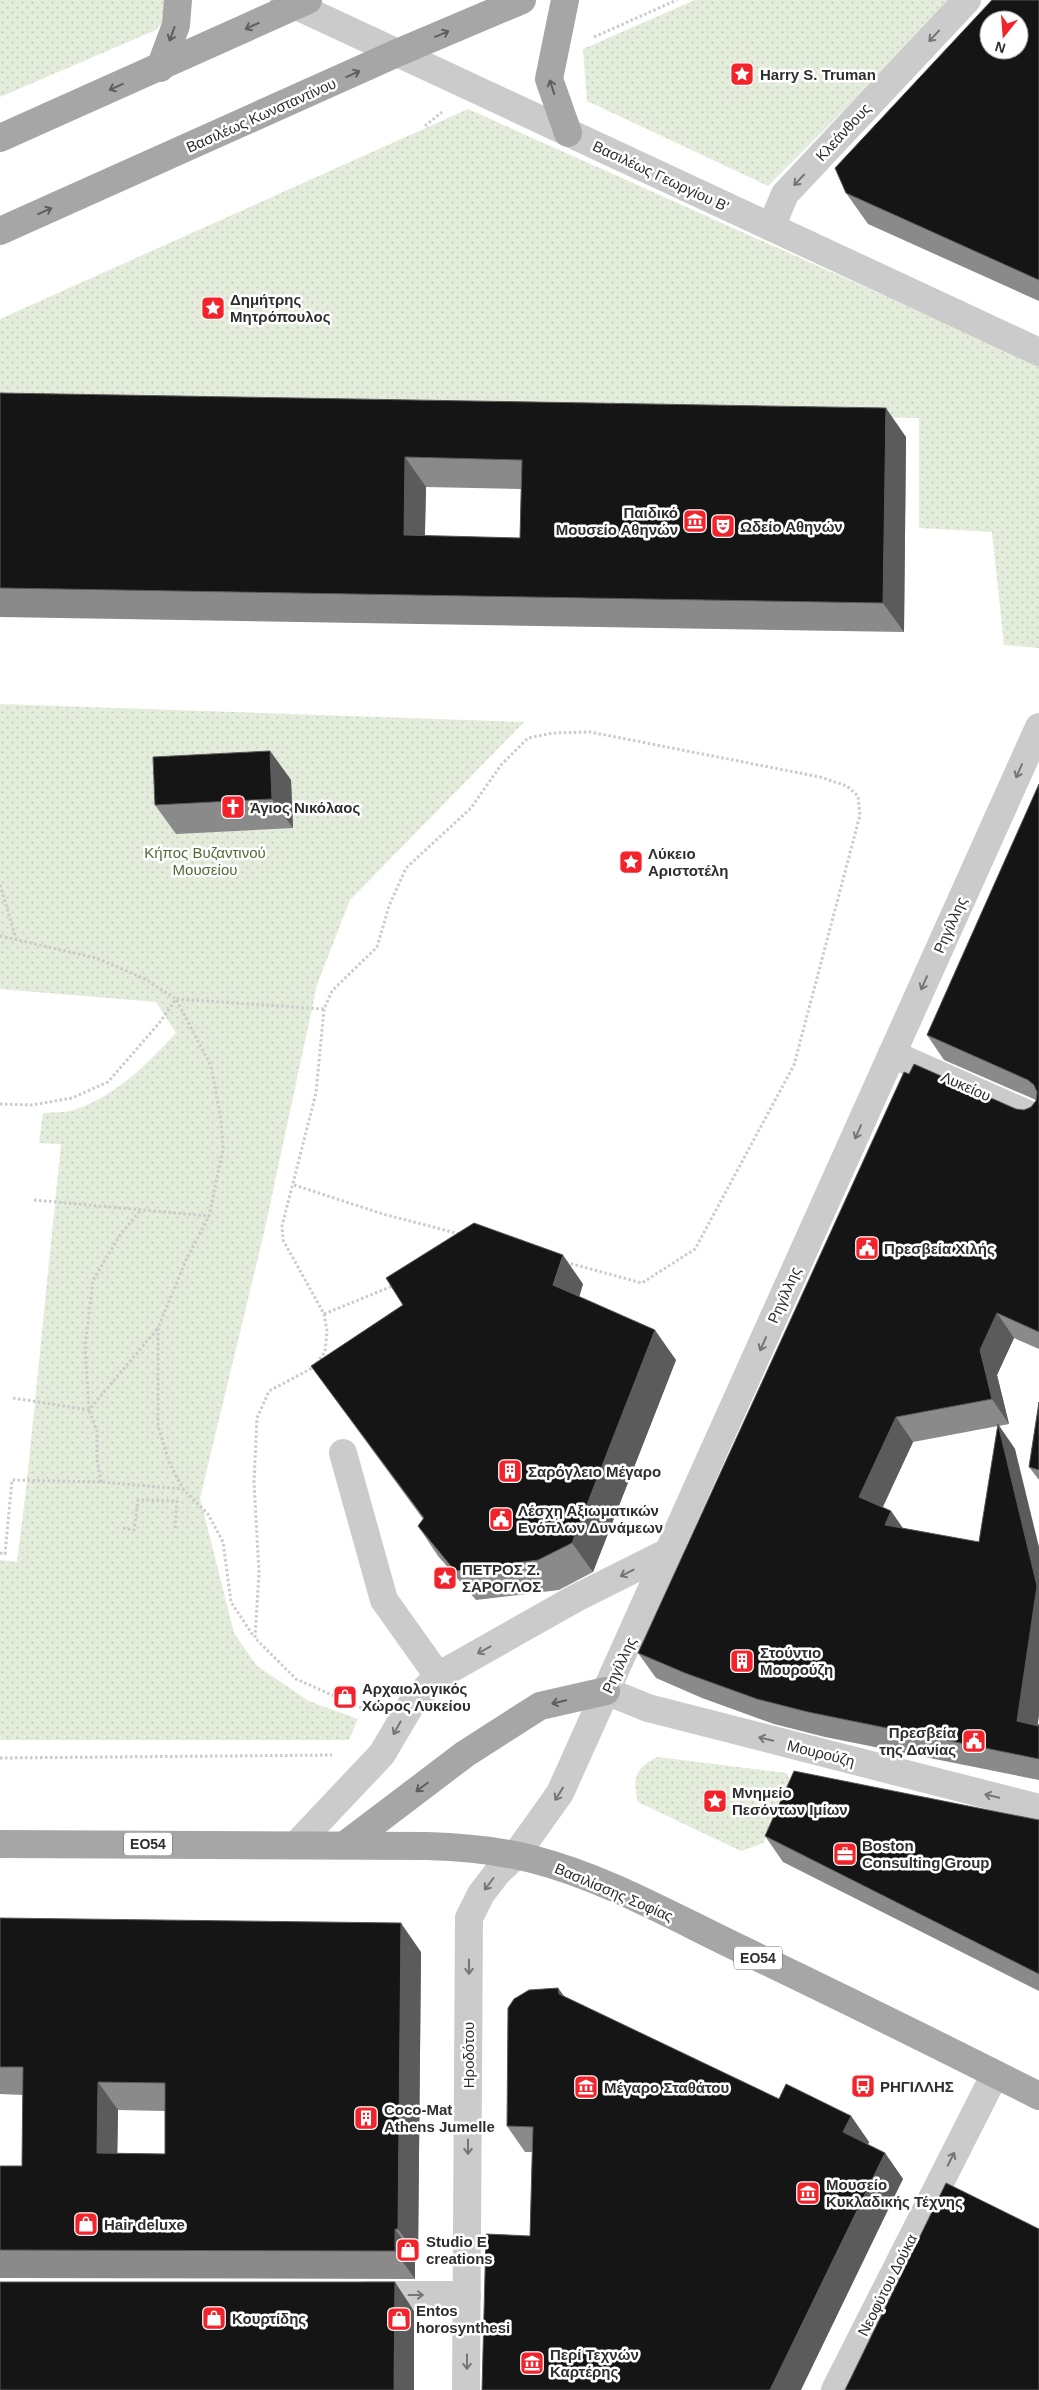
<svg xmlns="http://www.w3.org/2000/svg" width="1039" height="2390" viewBox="0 0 1039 2390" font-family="Arial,sans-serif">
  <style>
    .green { fill: url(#green-dots) }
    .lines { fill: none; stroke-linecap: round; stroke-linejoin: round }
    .path { stroke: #cbcbcb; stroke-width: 3; stroke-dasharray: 2.5 2.5; stroke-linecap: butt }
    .minor { stroke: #cbcbcb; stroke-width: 28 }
    .major { stroke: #a6a6a6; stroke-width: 28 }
    .wall { fill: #8a8a8a; fill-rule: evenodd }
    .shaded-wall { fill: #5b5b5b }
    .building { fill: #151515; stroke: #5b5b5b; fill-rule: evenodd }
    .oneway { stroke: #5e5e5e }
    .oneway2 { stroke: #757575 }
    .labels { text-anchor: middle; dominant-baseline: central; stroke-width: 5; stroke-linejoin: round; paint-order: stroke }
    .shield { fill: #fff; stroke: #6d6d6d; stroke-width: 1 }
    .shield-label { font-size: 14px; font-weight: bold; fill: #2e2e2e }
    .poi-label { font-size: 15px; font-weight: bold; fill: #2e2e2e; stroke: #fff; text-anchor: start }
    .street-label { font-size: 15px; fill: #2e2e2e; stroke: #fff }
    .park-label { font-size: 15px; fill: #4f6d38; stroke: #fff }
  </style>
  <defs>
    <pattern id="green-dots" width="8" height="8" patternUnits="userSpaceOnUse" patternTransform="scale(1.25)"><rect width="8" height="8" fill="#e4eddb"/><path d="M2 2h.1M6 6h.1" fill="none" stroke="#c4ccbc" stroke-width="1.8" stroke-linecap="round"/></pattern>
  </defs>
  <rect width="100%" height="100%" fill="#fff"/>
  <g class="green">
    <polygon points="0,0 168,0 170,12 156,30 0,97"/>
    <polygon points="695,0 954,0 768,186 587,101 583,49"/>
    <polygon points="468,109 1039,365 1039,648 1004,645 992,532 919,528 919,418 0,401 0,319"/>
    <path d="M0 704 524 722 350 900 317 985 264 1233 200 1498 234 1633 257 1666 309 1701 358 1719 349 1740H0V1560L17 1562 26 1490 61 1144 39 1143 43 1113C53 1112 65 1113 74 1110 117 1095 146 1065 176 1033L156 1002 0 989Z"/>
    <path d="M658 1757 787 1773 791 1784 763 1843 741 1851 638 1802C632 1779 635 1767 658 1757Z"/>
  </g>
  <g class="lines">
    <g class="path">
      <polyline points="594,37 677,0"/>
      <polyline points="425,126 442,112"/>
      <polyline points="0,885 16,938"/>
      <polyline points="0,936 96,958 145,979 176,999 211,1066 221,1119 223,1149 209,1216 186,1260 158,1328 158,1426 169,1462 183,1489"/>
      <polyline points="0,1104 32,1105 72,1098 108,1082 160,1022 176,999 324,1009"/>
      <polyline points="294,1185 383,1214 460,1234"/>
      <polyline points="34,1200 209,1216"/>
      <polyline points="324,1314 395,1285"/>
      <polyline points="13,1398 89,1410 158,1328"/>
      <polyline points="101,1482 97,1460 97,1431 89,1410 85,1347 93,1280 120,1235 140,1211"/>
      <polyline points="123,1528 134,1530 138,1500 177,1501 175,1529"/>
      <polyline points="0,1553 5,1554 12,1480 101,1482 183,1489 208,1514 223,1542 231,1602 254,1637"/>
      <polyline points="366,1710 296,1679 255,1638 259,1573 254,1482 257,1418 269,1391 314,1367 325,1352 327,1331 324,1314 283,1240 282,1226 316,1093 324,1009 332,991 377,947 389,906 406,868 471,808 501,765 528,738 553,733 590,732 820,777 847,786 858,796 860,815 794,1065 695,1249 642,1283 565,1262"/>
      <polyline points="0,1758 332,1755"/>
    </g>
    <g class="minor">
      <polyline points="284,0 1039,352"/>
      <polyline points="771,227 785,194 967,0"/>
      <polyline points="892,1054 1039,1119"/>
      <polyline points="343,1453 384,1600 438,1676"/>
      <polyline points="606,1691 648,1708 1039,1808"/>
      <polyline points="296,1845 382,1754 412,1703 438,1676 576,1598 670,1551"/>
      <polyline points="366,2295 467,2295"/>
      <polyline points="466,2390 469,1918 481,1894 497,1873 516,1855 560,1793 1039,727"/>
      <polyline points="835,2390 995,2074"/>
    </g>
    <g class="major">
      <polyline points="565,0 549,79 568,133"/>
      <polyline points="160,68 176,25 178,0"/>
      <polyline points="0,138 308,0"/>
      <polyline points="0,231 397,53 522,0"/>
      <path d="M0 1844 427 1846C462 1847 497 1850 532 1859 607 1878 677 1919 747 1952 845 1999 942 2047 1039 2096"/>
      <polyline points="345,1845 465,1754 540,1706 606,1691"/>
    </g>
  </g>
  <g class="wall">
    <polygon points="1039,0 1039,301 868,224 846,193"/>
    <path d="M0 393 906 437 904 632 0 617ZM426 487 521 489 520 538 425 536Z"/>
    <polygon points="270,751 291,780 293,828 176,834 155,805"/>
    <path d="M1039 784V1349L1014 1338 997 1375 1009 1424 999 1426 1015 1449 1037 1726H1038L1039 1724V1780L825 1737 774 1724 702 1698 656 1678 638 1653 909 1074 1016 1109 1024 1110 1031 1107 1036 1100 944 1060 927 1035ZM998 1426 979 1542 903 1528 891 1511 883 1507 913 1442Z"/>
    <polygon points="583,1284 579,1297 676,1360 593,1572 559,1590 476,1600 438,1556 418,1526 423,1519 332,1395 311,1366 403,1305"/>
    <polygon points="1039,1402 1039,1480 1029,1467"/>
    <polygon points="1003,1813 1039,1820 1039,1991 783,1862 765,1836"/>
    <path d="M0 1918 421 1952 418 2257H415V2279L0 2278V2166H22L23 2095 0 2094ZM118 2110 165 2111V2154L117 2153Z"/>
    <polygon points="558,1988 564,1996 779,2099 851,2116 869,2142 868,2145 885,2153 903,2179 530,2236 532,2152 525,2152 507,2126"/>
  </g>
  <g class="shaded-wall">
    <polygon points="886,408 906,437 904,632 883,603"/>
    <polygon points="405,457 426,487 424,565 404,535"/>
    <polygon points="270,751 291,780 293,828 272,799"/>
    <polygon points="563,1255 583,1284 574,1315 553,1285"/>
    <polygon points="997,1313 1014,1338 997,1375 1009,1424 992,1399 980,1350"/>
    <polygon points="655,1330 676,1360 593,1572 572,1543"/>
    <polygon points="896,1417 913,1442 876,1521 859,1497"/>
    <polygon points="998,1424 1015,1449 1039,1547 1039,1715 1035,1746 1017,1721"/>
    <polygon points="891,1511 908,1536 885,1525"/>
    <polygon points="401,1923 421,1952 418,2257 398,2229"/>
    <polygon points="558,1988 576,2014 559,1994"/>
    <polygon points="98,2082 118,2110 117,2181 97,2153"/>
    <polygon points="851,2116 869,2142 861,2158 843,2132"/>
    <polygon points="885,2153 903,2179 801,2390 770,2390"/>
    <polygon points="395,2229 415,2257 415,2279 395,2251"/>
    <polygon points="395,2282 414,2311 414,2390 394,2390"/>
  </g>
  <g class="building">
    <path d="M992 0H1039V280L846 193 835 168ZM989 20H1019V50H989Z"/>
    <path d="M0 393 886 408 883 603 0 588ZM405 457 522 460 520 538 404 535Z"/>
    <polygon points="270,751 272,799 155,805 153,757"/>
    <polygon points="1039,784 1039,1332 997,1313 980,1350 992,1399 896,1417 859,1497 891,1511 885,1525 979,1542 998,1424 1037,1586 1017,1721 1038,1726 1039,1724 1039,1759 808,1712 757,1699 685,1673 638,1653 904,1072 909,1074 914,1064 1016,1109 1024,1110 1031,1107 1036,1101 1037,1092 1034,1085 1028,1080 927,1035"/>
    <polygon points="474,1223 563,1255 553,1285 655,1330 572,1543 538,1560 455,1571 418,1526 424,1518 311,1366 403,1305 386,1278"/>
    <polygon points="1039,1402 1039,1470 1029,1467"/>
    <polygon points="794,1771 1003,1813 1039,1820 1039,1974 765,1836"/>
    <path d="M0 1918 401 1923 398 2229H395V2251L0 2250V2166H22L23 2067H0ZM98 2082 165 2083V2154L97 2153Z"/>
    <polygon points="558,1988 559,1994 779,2099 786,2084 851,2116 843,2132 885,2153 770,2390 482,2390 486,2234 530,2236 533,2127 507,2126 508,2008 514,1999 529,1990"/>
    <polygon points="946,2183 1039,2229 1039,2390 845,2390"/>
    <polygon points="0,2282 395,2282 394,2390 0,2390"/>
  </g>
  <defs><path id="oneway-shaft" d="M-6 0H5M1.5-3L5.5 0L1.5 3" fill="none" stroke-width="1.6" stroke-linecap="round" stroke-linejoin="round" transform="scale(1.25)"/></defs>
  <g class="oneway">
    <use href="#oneway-shaft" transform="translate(252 26) rotate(155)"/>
    <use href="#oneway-shaft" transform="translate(172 34) rotate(110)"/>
    <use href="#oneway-shaft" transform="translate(442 34) rotate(-23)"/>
    <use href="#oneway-shaft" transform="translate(353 74) rotate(-24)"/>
    <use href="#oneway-shaft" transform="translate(116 87) rotate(156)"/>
    <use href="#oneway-shaft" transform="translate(552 87) rotate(-108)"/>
    <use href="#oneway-shaft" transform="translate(45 211) rotate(-24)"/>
    <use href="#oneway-shaft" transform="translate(559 1702) rotate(167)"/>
    <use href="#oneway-shaft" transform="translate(422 1787) rotate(143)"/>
  </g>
  <g class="oneway2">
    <use href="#oneway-shaft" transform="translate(934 36) rotate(133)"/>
    <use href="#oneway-shaft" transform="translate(799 180) rotate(133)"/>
    <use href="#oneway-shaft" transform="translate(1019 771) rotate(114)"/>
    <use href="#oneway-shaft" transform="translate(924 983) rotate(114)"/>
    <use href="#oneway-shaft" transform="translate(858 1132) rotate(114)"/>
    <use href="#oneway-shaft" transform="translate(763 1344) rotate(114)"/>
    <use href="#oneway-shaft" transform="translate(627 1573) rotate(153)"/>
    <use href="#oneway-shaft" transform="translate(484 1650) rotate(151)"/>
    <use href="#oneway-shaft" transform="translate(397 1728) rotate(119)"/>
    <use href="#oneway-shaft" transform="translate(766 1739) rotate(-166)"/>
    <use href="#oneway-shaft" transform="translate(559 1794) rotate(122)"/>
    <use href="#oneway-shaft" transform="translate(992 1796) rotate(-166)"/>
    <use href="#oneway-shaft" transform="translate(489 1884) rotate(127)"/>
    <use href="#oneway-shaft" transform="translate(469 1967) rotate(90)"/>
    <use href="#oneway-shaft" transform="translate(468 2147) rotate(90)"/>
    <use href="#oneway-shaft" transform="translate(951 2159) rotate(-63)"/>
    <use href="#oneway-shaft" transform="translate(416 2295)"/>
    <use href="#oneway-shaft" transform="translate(467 2362) rotate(90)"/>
  </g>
  <defs>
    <g id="sight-square" transform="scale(1.25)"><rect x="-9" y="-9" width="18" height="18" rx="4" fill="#f3232c" stroke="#fff"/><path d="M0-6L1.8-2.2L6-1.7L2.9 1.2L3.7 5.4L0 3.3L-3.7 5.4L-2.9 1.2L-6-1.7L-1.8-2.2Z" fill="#fff"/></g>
    <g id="museum-square" transform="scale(1.25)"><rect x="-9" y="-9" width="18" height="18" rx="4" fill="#f3232c" stroke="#fff"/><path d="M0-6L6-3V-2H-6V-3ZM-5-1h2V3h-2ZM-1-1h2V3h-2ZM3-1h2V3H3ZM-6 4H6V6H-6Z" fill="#fff"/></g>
    <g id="theatre-square" transform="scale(1.25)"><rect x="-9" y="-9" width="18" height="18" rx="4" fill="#f3232c" stroke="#fff"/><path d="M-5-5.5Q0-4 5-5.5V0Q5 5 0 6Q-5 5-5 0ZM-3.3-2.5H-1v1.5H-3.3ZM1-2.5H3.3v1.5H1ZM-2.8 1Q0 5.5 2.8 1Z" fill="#fff"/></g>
    <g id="church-square" transform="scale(1.25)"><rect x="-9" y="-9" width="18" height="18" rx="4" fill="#f3232c" stroke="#fff"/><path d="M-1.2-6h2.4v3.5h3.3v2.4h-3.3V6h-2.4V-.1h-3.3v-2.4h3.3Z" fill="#fff"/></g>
    <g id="civic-square" transform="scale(1.25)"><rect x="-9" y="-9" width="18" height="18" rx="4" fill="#f3232c" stroke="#fff"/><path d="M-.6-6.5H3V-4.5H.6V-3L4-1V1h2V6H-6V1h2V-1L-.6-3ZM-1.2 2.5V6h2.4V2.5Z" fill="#fff"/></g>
    <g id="building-square" transform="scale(1.25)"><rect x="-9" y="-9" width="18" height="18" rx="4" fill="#f3232c" stroke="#fff"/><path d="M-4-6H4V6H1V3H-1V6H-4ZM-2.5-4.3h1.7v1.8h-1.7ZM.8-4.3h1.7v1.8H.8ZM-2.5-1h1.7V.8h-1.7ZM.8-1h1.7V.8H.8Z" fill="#fff"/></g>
    <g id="shop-square" transform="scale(1.25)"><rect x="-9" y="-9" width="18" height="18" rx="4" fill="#f3232c" stroke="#fff"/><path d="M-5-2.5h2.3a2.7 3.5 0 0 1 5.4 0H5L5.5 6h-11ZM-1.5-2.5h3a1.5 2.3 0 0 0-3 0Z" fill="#fff"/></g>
    <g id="office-square" transform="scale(1.25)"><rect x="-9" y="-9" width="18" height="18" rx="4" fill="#f3232c" stroke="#fff"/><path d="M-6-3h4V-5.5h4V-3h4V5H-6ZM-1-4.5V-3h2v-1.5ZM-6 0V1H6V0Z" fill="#fff"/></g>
    <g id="bus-square" transform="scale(1.25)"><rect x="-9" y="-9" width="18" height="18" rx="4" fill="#f3232c" stroke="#fff"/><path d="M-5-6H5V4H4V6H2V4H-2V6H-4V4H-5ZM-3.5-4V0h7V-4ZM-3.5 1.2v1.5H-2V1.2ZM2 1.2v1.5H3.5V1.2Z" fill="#fff"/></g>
  </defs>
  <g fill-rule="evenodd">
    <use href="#sight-square" x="742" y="74"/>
    <use href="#sight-square" x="213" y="308"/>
    <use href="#museum-square" x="695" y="521"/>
    <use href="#theatre-square" x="723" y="526"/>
    <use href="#church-square" x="233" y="807"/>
    <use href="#sight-square" x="631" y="862"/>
    <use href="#civic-square" x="867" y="1248"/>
    <use href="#building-square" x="510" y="1471"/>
    <use href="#civic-square" x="501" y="1519"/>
    <use href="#sight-square" x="445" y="1578"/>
    <use href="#building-square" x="742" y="1661"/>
    <use href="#shop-square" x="345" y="1697"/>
    <use href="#civic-square" x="974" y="1741"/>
    <use href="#sight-square" x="715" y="1801"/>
    <use href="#office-square" x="845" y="1854"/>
    <use href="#bus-square" x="863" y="2086"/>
    <use href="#museum-square" x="586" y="2087"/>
    <use href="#building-square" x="366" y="2118"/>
    <use href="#museum-square" x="808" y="2193"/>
    <use href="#shop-square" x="86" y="2224"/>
    <use href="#shop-square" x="408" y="2250"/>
    <use href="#shop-square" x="214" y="2318"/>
    <use href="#shop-square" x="399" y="2319"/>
    <use href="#museum-square" x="532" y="2363"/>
  </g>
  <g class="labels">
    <g class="shield">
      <rect x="124" y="1832.5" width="48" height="23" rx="4"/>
      <rect x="734" y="1946.5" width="48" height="23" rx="4"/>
    </g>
    <g class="shield-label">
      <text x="148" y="1844">ΕΟ54</text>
      <text x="758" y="1958">ΕΟ54</text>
    </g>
    <g class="poi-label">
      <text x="760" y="74">Harry S. Truman</text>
      <text x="230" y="299">Δημήτρης<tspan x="230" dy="17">Μητρόπουλος</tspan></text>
      <text x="678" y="512" text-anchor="end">Παιδικό<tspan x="678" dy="17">Μουσείο Αθηνών</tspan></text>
      <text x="740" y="526">Ωδείο Αθηνών</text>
      <text x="250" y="807">Άγιος Νικόλαος</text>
      <text x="648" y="853">Λύκειο<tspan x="648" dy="17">Αριστοτέλη</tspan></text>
      <text x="884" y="1248">Πρεσβεία Χιλής</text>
      <text x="528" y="1471">Σαρόγλειο Μέγαρο</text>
      <text x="518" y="1510">Λέσχη Αξιωματικών<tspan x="518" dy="17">Ενόπλων Δυνάμεων</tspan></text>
      <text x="462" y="1569">ΠΕΤΡΟΣ Ζ.<tspan x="462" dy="17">ΣΑΡΟΓΛΟΣ</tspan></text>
      <text x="760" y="1652">Στούντιο<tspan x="760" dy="17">Μουρούζη</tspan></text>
      <text x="362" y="1688">Αρχαιολογικός<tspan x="362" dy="17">Χώρος Λυκείου</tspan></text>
      <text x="956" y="1732" text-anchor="end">Πρεσβεία<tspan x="956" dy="17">της Δανίας</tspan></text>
      <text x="732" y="1792">Μνημείο<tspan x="732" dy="17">Πεσόντων Ιμίων</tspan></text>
      <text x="862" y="1845">Boston<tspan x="862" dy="17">Consulting Group</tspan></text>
      <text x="880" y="2086">ΡΗΓΙΛΛΗΣ</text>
      <text x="604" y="2087">Μέγαρο Σταθάτου</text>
      <text x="384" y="2109">Coco-Mat<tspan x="384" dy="17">Athens Jumelle</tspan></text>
      <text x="826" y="2184">Μουσείο<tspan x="826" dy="17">Κυκλαδικής Τέχνης</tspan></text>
      <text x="104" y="2224">Hair deluxe</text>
      <text x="426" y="2241">Studio E<tspan x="426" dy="17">creations</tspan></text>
      <text x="416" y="2310">Entos<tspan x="416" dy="17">horosynthesi</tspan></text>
      <text x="232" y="2318">Κουρτίδης</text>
      <text x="550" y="2354">Περί Τεχνών<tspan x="550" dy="17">Καρτέρης</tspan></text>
    </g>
    <g class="street-label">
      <text transform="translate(261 115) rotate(-24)">Βασιλέως Κωνσταντίνου</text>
      <text transform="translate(843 132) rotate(-47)">Κλεάνθους</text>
      <text transform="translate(661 176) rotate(25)">Βασιλέως Γεωργίου Β'</text>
      <text transform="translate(950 925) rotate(-66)">Ρηγίλλης</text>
      <text transform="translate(966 1086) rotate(24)">Λυκείου</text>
      <text transform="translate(784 1295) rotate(-66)">Ρηγίλλης</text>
      <text transform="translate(619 1665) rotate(-65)">Ρηγίλλης</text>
      <text transform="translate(821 1753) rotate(14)">Μουρούζη</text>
      <text transform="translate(614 1892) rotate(23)">Βασιλίσσης Σοφίας</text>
      <text transform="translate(468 2055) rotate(-90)">Ηροδότου</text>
      <text transform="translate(887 2285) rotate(-63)">Νεοφύτου Δούκα</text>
    </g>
    <g class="park-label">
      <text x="205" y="852">Κήπος Βυζαντινού<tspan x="205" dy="17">Μουσείου</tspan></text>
    </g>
  </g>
  <g transform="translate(1004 35) rotate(197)"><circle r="24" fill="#ffffff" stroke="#ababab"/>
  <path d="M0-4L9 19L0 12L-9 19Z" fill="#f3232c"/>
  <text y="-8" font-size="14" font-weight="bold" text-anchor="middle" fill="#2e2e2e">N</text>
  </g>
</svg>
